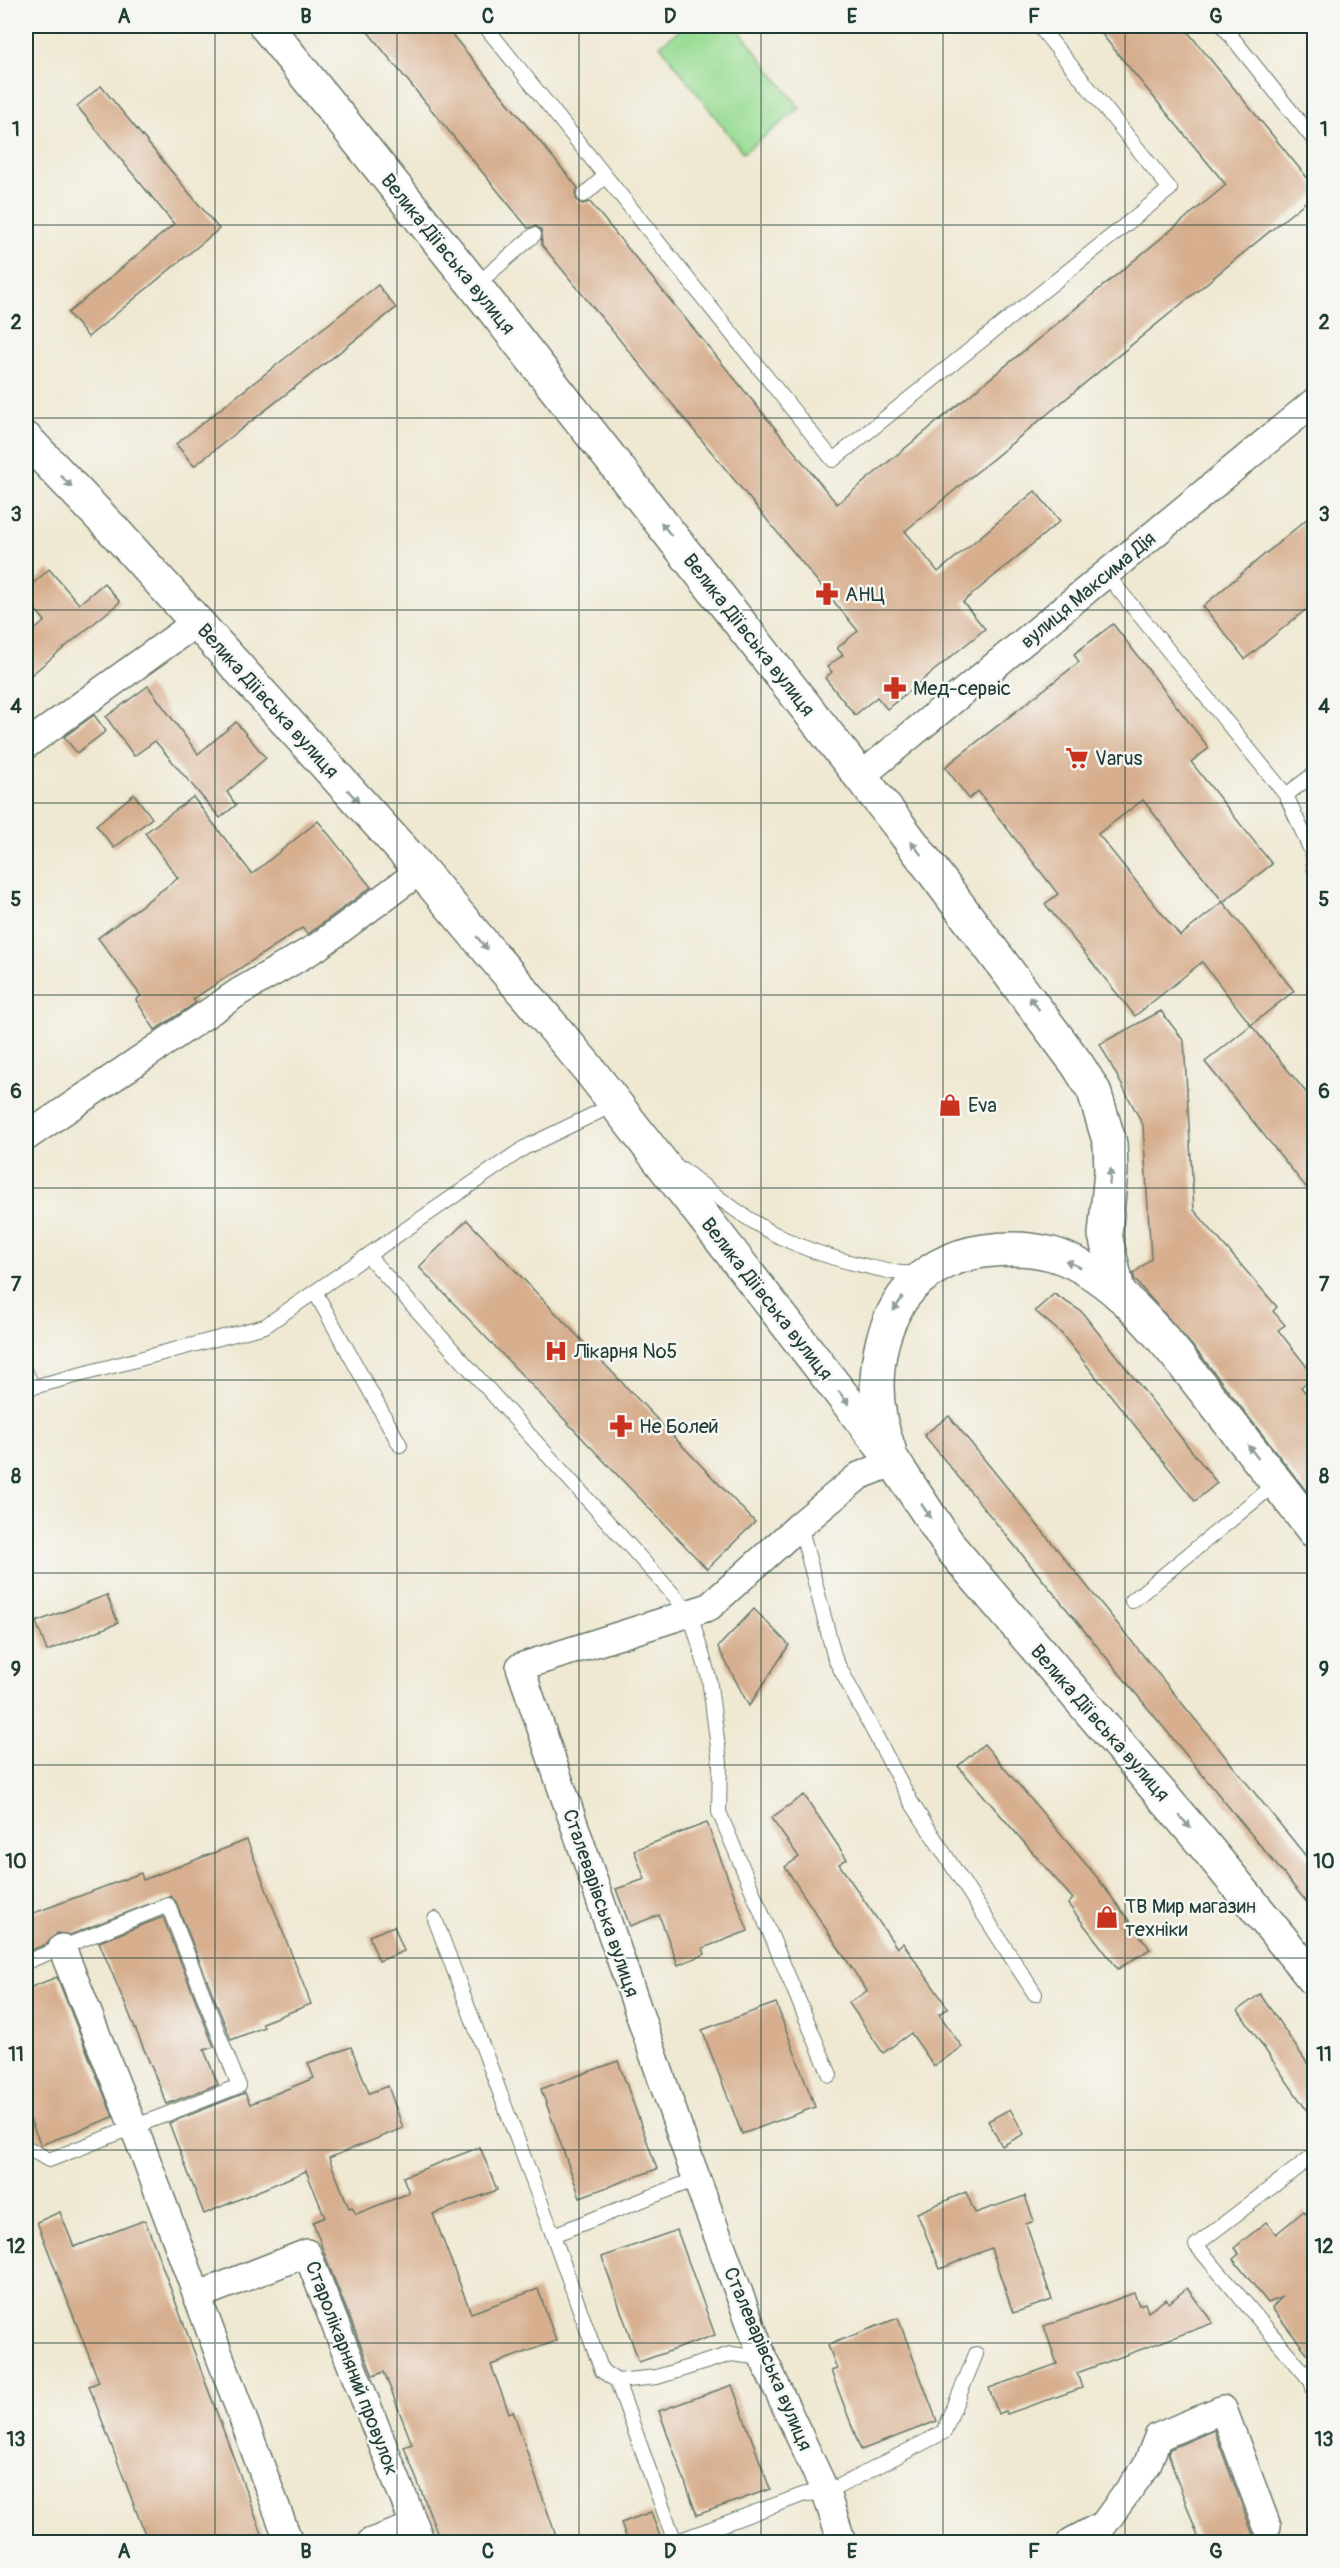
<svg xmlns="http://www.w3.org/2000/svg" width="1340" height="2568" viewBox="0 0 1340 2568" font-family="Pangolin,sans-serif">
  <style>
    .green { fill: #9add94; stroke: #5c8d64; stroke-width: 1.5 }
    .building { fill: #d7af8f; fill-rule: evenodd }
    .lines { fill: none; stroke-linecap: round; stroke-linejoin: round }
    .lane-casing { stroke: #68796b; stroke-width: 16 }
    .street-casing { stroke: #68796b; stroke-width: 30 }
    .secondary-casing { stroke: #68796b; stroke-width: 36 }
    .lane { stroke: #fff; stroke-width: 14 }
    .street { stroke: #fff; stroke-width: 27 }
    .secondary { stroke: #fff; stroke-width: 33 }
    .oneway { fill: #8f9e9a }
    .grid { fill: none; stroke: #1f3d34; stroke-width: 1.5; stroke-opacity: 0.55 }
    .labels { text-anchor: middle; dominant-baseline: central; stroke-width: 5; stroke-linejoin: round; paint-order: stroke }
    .street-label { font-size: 20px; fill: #1f3d34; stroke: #f6f6f2 }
    .poi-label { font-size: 20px; fill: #1f3d34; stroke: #f6f6f2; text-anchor: start }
    .neatline { fill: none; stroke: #1f3d34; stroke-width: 2 }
    .grid-label { font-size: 20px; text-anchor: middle; font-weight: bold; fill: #1f3d34 }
  </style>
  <rect width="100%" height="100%" fill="#f6f6f2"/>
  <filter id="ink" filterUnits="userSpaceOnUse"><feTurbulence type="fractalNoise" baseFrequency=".0167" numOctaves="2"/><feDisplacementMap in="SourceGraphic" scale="12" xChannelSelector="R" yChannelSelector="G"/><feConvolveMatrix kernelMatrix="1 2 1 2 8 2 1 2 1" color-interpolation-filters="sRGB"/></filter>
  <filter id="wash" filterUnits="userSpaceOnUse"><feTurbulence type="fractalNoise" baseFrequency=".008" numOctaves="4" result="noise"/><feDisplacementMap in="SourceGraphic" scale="24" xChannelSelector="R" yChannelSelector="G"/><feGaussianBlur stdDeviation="1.35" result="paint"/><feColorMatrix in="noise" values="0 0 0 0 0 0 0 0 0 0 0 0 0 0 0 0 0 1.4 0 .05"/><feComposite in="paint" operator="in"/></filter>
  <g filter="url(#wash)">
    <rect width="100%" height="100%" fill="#efe8d2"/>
    <polygon class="green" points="686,26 736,26 800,108 743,153 660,45"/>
    <g id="blocks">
      <g class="building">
        <polygon points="363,26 445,26 578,188 575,193 577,201 582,204 590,202 837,504 1226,185 1095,26 1183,26 1314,186 1314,195 905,531 938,572 1035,491 1060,521 963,602 985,629 887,709 877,697 855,715 825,678 832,672 827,667 843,655 837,648 858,631 542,245 541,230 536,226 528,228"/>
        <polygon points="101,86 219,229 88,337 68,313 174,224 77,106"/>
        <polygon points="378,285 396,308 194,466 176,444"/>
        <polygon points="1314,513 1314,603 1245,659 1203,606"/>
        <polygon points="49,569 79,604 104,583 120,602 26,679 26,637 45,621 26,598 26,590"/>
        <path d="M1113 624 1209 748 1191 762 1272 864 1223 902 1294 991 1251 1025 1202 962 1135 1016 1045 904 1058 894 978 791 969 799 945 767 1079 662 1074 654ZM1143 800 1223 902 1180 936 1098 834Z"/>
        <polygon points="148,686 198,754 236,722 266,758 227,792 236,805 220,818 155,741 134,756 106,717"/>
        <polygon points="94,715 106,731 77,753 64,737"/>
        <polygon points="134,794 152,818 114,848 96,825"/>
        <polygon points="193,797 252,874 318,821 371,887 308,934 302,928 193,999 196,1003 155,1030 136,1000 141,996 98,938 178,878 145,833"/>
        <polygon points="1161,1011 1184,1041 1194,1210 1277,1307 1273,1311 1285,1325 1278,1330 1314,1376 1301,1387 1314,1404 1314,1501 1202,1357 1135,1280 1133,1274 1151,1259 1143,1125 1100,1044"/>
        <polygon points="1251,1025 1314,1102 1314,1197 1205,1062"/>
        <polygon points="467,1220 755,1522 707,1569 419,1267"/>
        <polygon points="1054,1294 1081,1311 1217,1483 1195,1501 1061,1333 1035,1311"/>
        <polygon points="949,1416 1314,1866 1314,1911 924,1435"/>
        <polygon points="107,1595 118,1623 47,1651 36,1622"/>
        <polygon points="754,1609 789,1645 749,1706 718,1647"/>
        <polygon points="984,1744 1096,1876 1150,1949 1118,1969 1068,1904 1073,1899 958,1766"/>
        <polygon points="804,1795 847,1859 839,1864 897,1948 903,1943 948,2008 939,2014 962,2047 934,2066 911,2033 883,2053 849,2003 867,1991 785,1867 799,1857 771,1818"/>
        <polygon points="707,1823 748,1931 703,1948 705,1954 678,1965 659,1915 630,1926 616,1889 645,1879 634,1850"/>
        <polygon points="247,1840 311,2004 262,2023 264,2027 231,2040 176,1902 170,1896 70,1935 57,1933 47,1944 31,1950 26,1937 26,1916 141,1873 143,1880"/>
        <polygon points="163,1917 214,2047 204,2050 218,2084 167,2104 99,1942"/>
        <polygon points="394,1926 404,1951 379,1961 369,1936"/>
        <polygon points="57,1977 113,2117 41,2145 26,2110 26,1989"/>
        <polygon points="1260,1994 1314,2073 1314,2121 1238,2010"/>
        <polygon points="776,2003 815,2107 742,2134 702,2030"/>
        <polygon points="351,2047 369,2093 388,2086 403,2128 329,2158 349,2208 352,2207 356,2214 409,2193 403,2177 480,2147 497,2190 433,2214 471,2313 538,2289 556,2341 491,2365 509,2413 513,2411 558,2542 441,2542 404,2447 412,2444 384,2372 373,2376 329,2266 313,2222 325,2217 306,2171 204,2214 169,2123 245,2093 250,2104 314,2078 308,2063"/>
        <polygon points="618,2061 657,2169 580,2197 541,2089"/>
        <polygon points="1010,2109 1024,2134 1002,2146 988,2121"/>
        <polygon points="966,2192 975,2213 1025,2196 1034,2221 1026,2224 1052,2300 1013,2313 991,2248 940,2269 917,2213"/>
        <polygon points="1304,2211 1314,2225 1314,2362 1272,2308 1282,2297 1268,2303 1233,2259 1239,2254 1234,2248 1266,2222 1276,2234"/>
        <polygon points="60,2212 74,2247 145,2220 265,2542 148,2542 89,2386 99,2382 37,2222"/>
        <polygon points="677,2230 715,2335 639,2362 602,2257"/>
        <polygon points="1187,2288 1213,2323 1077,2373 1082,2388 1007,2414 1006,2411 998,2414 989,2388 1057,2364 1044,2326 1134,2293 1139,2305 1145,2303 1148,2312 1166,2299 1169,2303"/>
        <polygon points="898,2318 937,2421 861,2450 831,2371 837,2369 828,2345"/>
        <polygon points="732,2385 770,2489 697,2515 659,2411"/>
        <polygon points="1214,2430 1252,2532 1258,2542 1200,2542 1168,2454 1170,2449"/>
        <polygon points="651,2512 662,2542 628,2542 621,2523"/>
      </g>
    </g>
  </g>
  <g filter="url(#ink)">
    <use href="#blocks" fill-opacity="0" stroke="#68796b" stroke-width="1.5"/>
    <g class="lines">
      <g class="lane-casing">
        <g id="lane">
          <polyline points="485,26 833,460 1170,189 1039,26"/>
          <polyline points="1223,26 1314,140"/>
          <polyline points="584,195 605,176"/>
          <polyline points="475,286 534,235"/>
          <polyline points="1106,574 1286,795 1313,855 1314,868"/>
          <polyline points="1286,795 1314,774"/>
          <path d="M682 1169C745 1219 780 1246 861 1265 879 1269 901 1276 920 1272"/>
          <polyline points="368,1256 690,1613 709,1678 720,1763 719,1812 830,2075"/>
          <polyline points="315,1292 400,1445"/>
          <polyline points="26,1373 33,1387 265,1326 524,1148 615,1104"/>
          <polyline points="800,1525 835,1659 911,1802 1035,1994"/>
          <polyline points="1132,1601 1276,1483"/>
          <polyline points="435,1919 553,2235"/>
          <polyline points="26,1962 168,1905 239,2086 49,2160 26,2147"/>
          <polyline points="1311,2157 1196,2245 1311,2381 1314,2391"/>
          <polyline points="696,2179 553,2235 602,2371 617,2381 675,2542 805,2494 826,2493 944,2432 976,2354"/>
          <polyline points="617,2381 657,2377 731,2354 763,2358"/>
        </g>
      </g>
      <g class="street-casing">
        <g id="street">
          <polyline points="26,745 197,622"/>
          <polyline points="860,777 1314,402"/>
          <polyline points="26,1137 239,992 317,947 406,881 418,867"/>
          <polyline points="62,1948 145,2156 289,2542"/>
          <polyline points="197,2296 307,2253 421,2542"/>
          <polyline points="371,2542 415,2526"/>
          <polyline points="842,2542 826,2493 763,2358 690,2161 520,1667 709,1607 800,1525 859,1476 894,1462"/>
          <polyline points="1071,2542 1104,2524 1147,2465 1158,2437 1223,2409 1267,2526"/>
        </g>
      </g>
      <g class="secondary-casing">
        <g id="secondary">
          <polyline points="266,26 475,286 897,823 1077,1064 1094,1091 1110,1144 1111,1171 1105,1235 1119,1294"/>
          <polyline points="26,439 118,535 418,867 587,1067 894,1462 951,1548 1201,1841 1314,1979"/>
          <path d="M889 1449C870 1401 873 1340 903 1297 922 1271 953 1255 984 1251 1005 1248 1030 1248 1052 1254 1121 1274 1179 1359 1222 1413 1253 1452 1284 1492 1314 1531"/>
        </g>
      </g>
      <use href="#lane" class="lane"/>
      <use href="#street" class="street"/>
      <use href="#secondary" class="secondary"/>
    </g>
    <defs><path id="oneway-solid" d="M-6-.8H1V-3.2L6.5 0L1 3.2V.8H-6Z" transform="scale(1.5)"/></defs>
    <g class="oneway">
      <use href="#oneway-solid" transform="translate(66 481) rotate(46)"/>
      <use href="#oneway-solid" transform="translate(666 529) rotate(-128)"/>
      <use href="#oneway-solid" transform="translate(353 796) rotate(48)"/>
      <use href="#oneway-solid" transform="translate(916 848) rotate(-127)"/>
      <use href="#oneway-solid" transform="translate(482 943) rotate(50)"/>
      <use href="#oneway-solid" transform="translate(1034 1003) rotate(-127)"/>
      <use href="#oneway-solid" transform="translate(1110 1177) rotate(-86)"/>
      <use href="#oneway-solid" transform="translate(1073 1264) rotate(-155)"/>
      <use href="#oneway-solid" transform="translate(898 1304) rotate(124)"/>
      <use href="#oneway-solid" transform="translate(844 1398) rotate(52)"/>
      <use href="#oneway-solid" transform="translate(1253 1452) rotate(-128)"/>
      <use href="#oneway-solid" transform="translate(926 1511) rotate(57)"/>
      <use href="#oneway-solid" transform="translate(1185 1822) rotate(49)"/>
    </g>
  </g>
  <path class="grid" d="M215 26V2542M397 26V2542M579 26V2542M761 26V2542M943 26V2542M1125 26V2542M26 225H1314M26 418H1314M26 610H1314M26 803H1314M26 995H1314M26 1188H1314M26 1380H1314M26 1573H1314M26 1765H1314M26 1958H1314M26 2150H1314M26 2343H1314"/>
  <defs>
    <g id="pharmacy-bare" transform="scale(1.8)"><path d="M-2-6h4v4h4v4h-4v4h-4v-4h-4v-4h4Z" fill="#c8321e" stroke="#f6f6f2" stroke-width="2.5" paint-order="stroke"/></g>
    <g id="supermarket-bare" transform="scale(1.8)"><path d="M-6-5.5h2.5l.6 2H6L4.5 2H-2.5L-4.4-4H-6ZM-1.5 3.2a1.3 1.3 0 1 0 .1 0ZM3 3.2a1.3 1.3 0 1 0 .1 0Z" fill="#c8321e" stroke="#f6f6f2" stroke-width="2.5" paint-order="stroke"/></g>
    <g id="shop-bare" transform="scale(1.8)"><path d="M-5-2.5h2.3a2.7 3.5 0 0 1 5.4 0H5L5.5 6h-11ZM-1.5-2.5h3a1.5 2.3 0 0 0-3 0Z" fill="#c8321e" stroke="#f6f6f2" stroke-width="2.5" paint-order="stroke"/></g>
    <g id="hospital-bare" transform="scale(1.8)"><path d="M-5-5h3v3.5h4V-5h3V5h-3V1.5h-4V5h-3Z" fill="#c8321e" stroke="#f6f6f2" stroke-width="2.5" paint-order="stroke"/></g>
  </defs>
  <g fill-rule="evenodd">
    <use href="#pharmacy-bare" x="827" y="594"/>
    <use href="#pharmacy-bare" x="895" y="688"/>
    <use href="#supermarket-bare" x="1077" y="758"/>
    <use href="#shop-bare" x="950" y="1105"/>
    <use href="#hospital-bare" x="556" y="1351"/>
    <use href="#pharmacy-bare" x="621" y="1426"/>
    <use href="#shop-bare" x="1107" y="1917"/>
  </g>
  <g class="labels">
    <g class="street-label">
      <text transform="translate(448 254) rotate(51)">Велика Діївська вулиця</text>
      <text transform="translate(1088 590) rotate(-40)">вулиця Максима Дія</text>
      <text transform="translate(749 635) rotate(52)">Велика Діївська вулиця</text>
      <text transform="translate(268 701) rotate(48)">Велика Діївська вулиця</text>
      <text transform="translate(767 1299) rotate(52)">Велика Діївська вулиця</text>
      <text transform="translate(1100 1723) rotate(49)">Велика Діївська вулиця</text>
      <text transform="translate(601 1903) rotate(71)">Сталеварівська вулиця</text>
      <text transform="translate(768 2359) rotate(67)">Сталеварівська вулиця</text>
      <text transform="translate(352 2368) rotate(69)">Старолікарняний провулок</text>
    </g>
    <g class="poi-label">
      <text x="845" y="594">АНЦ</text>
      <text x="913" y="688">Мед-сервіс</text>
      <text x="1095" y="758">Varus</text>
      <text x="968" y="1105">Eva</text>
      <text x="574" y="1351">Лікарня №5</text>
      <text x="639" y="1426">Не Болей</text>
      <text x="1125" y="1906">ТВ Мир магазин<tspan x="1125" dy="23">техніки</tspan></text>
    </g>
  </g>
  <rect width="1340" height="2568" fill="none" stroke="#f6f6f2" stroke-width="66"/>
  <rect x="33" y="33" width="1274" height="2502" class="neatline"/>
  <g class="grid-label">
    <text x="124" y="23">A</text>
    <text x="306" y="23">B</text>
    <text x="488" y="23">C</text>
    <text x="670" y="23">D</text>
    <text x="852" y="23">E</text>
    <text x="1034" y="23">F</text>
    <text x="1216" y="23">G</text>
    <text x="16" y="136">1</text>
    <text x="1324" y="136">1</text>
    <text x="16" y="329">2</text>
    <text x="1324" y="329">2</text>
    <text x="16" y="521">3</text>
    <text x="1324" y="521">3</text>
    <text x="16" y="713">4</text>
    <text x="1324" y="713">4</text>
    <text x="16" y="906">5</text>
    <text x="1324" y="906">5</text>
    <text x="16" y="1098">6</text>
    <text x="1324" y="1098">6</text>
    <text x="16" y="1291">7</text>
    <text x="1324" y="1291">7</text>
    <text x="16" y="1483">8</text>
    <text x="1324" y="1483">8</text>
    <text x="16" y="1676">9</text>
    <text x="1324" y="1676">9</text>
    <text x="16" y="1868">10</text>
    <text x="1324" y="1868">10</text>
    <text x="16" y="2061">11</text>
    <text x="1324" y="2061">11</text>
    <text x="16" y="2253">12</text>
    <text x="1324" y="2253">12</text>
    <text x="16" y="2446">13</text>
    <text x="1324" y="2446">13</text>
    <text x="124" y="2558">A</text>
    <text x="306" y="2558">B</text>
    <text x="488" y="2558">C</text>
    <text x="670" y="2558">D</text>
    <text x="852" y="2558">E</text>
    <text x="1034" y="2558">F</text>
    <text x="1216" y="2558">G</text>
  </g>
</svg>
